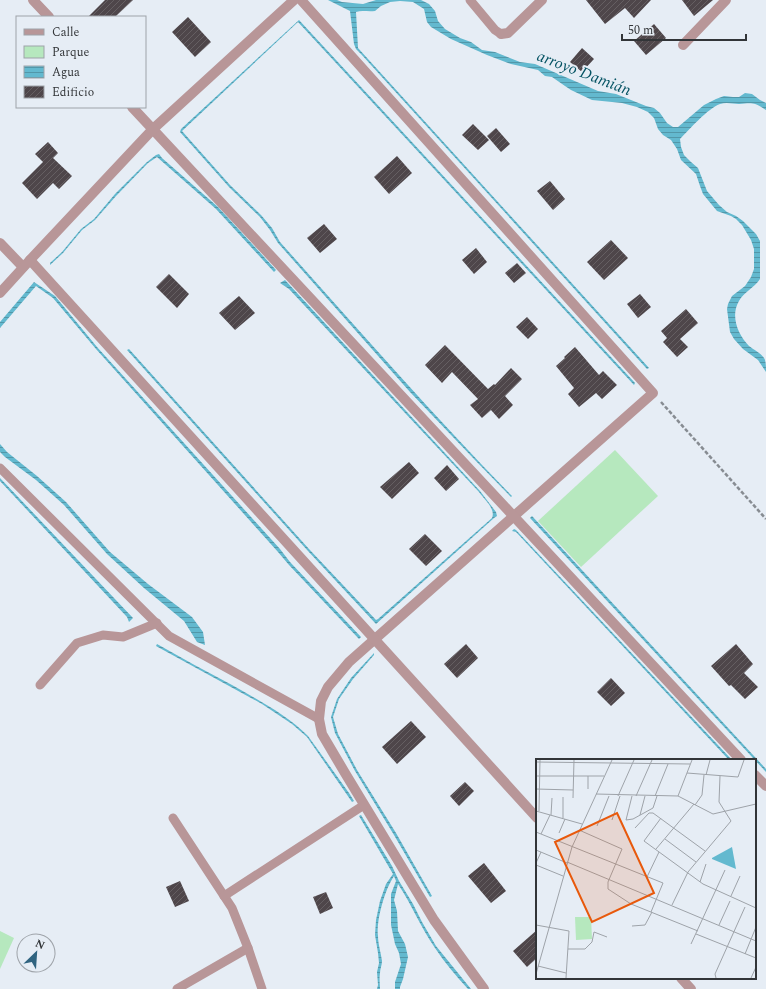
<svg xmlns="http://www.w3.org/2000/svg" width="766" height="989" viewBox="0 0 766 989" font-family="Spectral,serif">
  <style>
    .park { fill: #b6e8be }
    .water { fill: url(#water-rules) }
    .building { fill: url(#building-hatch) }
    .lines { fill: none; stroke-linecap: round; stroke-linejoin: round }
    .path { stroke: #878c92; stroke-width: 2.5; stroke-dasharray: 4 2; stroke-linecap: butt }
    .service { stroke: #b89698; stroke-width: 9 }
    .minor { stroke: #b89698; stroke-width: 10 }
    .tertiary { stroke: #b89698; stroke-width: 10 }
    .labels { text-anchor: middle; dominant-baseline: central; stroke-width: 4; stroke-linejoin: round; paint-order: stroke }
    .water-label { font-size: 16px; font-style: italic; fill: #065464; stroke: #e6edf5 }
    .inset-road { fill: none; stroke: #9ea3a9; stroke-width: 1 }
    .view { fill: #e8590c; fill-opacity: 0.15; stroke: #e8590c; stroke-width: 2 }
    .inset-edge { fill: none; stroke: #323538; stroke-width: 2 }
  </style>
  <defs>
    <pattern id="water-rules" width="6" height="5" patternUnits="userSpaceOnUse"><rect width="6" height="5" fill="#63b9cf"/><path d="M0 2.5h6" fill="none" stroke="#5297a9"/></pattern>
    <pattern id="building-hatch" width="6" height="6" patternUnits="userSpaceOnUse"><rect width="6" height="6" fill="#4e464a"/><path d="M-1 1l2-2M0 6l6-6M5 7l2-2" fill="none" stroke="#655f62"/></pattern>
  </defs>
  <rect width="100%" height="100%" fill="#e6edf5"/>
  <g class="park">
    <polygon points="615,450 658,496 581,567 538,521"/>
    <polygon points="0,931 14,938 0,969"/>
  </g>
  <g class="water">
    <path d="M328 0H337L342 2 363 4 376 0H421L429 4 435 11 438 21 445 29 460 38 471 42 482 50 495 52 520 62 535 64 598 91 616 94 646 106 654 108 660 113 667 123 673 127H678L704 105 716 99 724 96 733 97H739L745 93 752 94 760 100 766 103V110C754 102 752 103 739 104 733 104 727 102 720 104 707 109 690 129 680 139L681 147 684 155 691 162 698 168 707 191 719 205 727 212 736 216 743 221 756 234 760 241V279C754 288 744 292 739 301 730 316 738 335 749 346 754 350 763 354 765 360 766 363 766 369 766 372L758 360 743 349 734 339 730 332 727 309 728 304 732 296 745 286 751 277 754 269V249L751 240 742 225 736 219 731 216 717 211 703 194 700 186 696 174 681 160 677 149 671 140 663 135 658 129 654 118 648 112 637 107 622 103 592 100 571 90 565 86 552 77 545 76 538 70 511 64 487 55 451 39 431 27 427 22 424 9 413 2 400 1 390 2 381 6 375 11C368 12 362 10 356 12L358 48 649 368 647 369 361 54 356 49 354 44 350 11Z"/>
    <path d="M299 20 635 383 634 385 298 22 182 131 230 185 261 215 272 228 280 242C356 327 432 414 512 496L511 497 474 459 410 392 278 243 270 230 260 217 229 187 180 132 181 129Z"/>
    <polygon points="159,154 162,158 218,207 276,270 274,272 216,209 157,157 148,163 116,196 95,220 82,230 63,253 50,265 50,263 62,252 81,229 94,219 115,194 147,162 156,155"/>
    <path d="M285 280 480 491 496 512 497 516 494 518 376 624 308 551 127 350 129 349 309 549 376 620 378 619 492 518C496 509 484 499 479 492L289 289 280 283Z"/>
    <polygon points="34,282 55,296 97,347 280,549 290,562 361,637 359,639 289,565 278,552 96,349 53,298 36,286 0,328 0,322"/>
    <polygon points="0,444 7,452 37,476 66,502 110,552 148,584 192,617 203,632 205,645 197,642 184,621 144,588 107,554 64,505 36,480 5,457 0,452"/>
    <polygon points="0,478 133,618 129,622 127,617 0,481"/>
    <polygon points="532,516 766,769 766,772 530,518"/>
    <polygon points="514,529 516,530 732,760 729,760 516,532 512,531"/>
    <path d="M157 644C182 658 207 672 232 685 258 700 286 714 308 736L349 793 354 801 352 802 307 737 292 724 262 704 156 646Z"/>
    <polygon points="374,653 374,655 353,679 339,699 333,717 338,734 357,770 396,833 432,896 430,897 394,835 355,771 335,733 331,717 337,699 351,678"/>
    <path d="M361 815 392 866 399 881 413 904 422 922 436 946 471 989H468C456 976 445 963 435 948 421 928 412 905 398 884L394 900 397 911 398 931 405 944 408 957 403 979 400 987V989H395V982L401 964 399 953 395 944 391 925V894L396 881 394 876C385 889 376 920 378 936 378 944 381 953 382 961 382 965 380 969 380 973 379 979 380 984 380 989H377L378 985 377 972 379 963 378 953 375 935 376 920 380 901 386 884 393 874 359 816Z"/>
  </g>
  <g class="building">
    <polygon points="105,0 133,0 115,17 88,17"/>
    <polygon points="586,0 651,0 634,18 625,8 605,24"/>
    <polygon points="682,0 713,0 694,16"/>
    <polygon points="188,17 211,42 195,57 172,32"/>
    <polygon points="654,24 666,38 646,55 634,41"/>
    <polygon points="582,48 594,59 582,72 570,62"/>
    <polygon points="473,124 489,140 478,150 462,135"/>
    <polygon points="496,128 510,144 501,152 487,136"/>
    <polygon points="48,142 58,153 53,158 72,176 59,189 53,183 37,199 22,183 43,162 35,154"/>
    <polygon points="397,156 412,173 389,194 374,177"/>
    <polygon points="550,181 565,199 553,210 537,191"/>
    <polygon points="324,224 337,239 320,253 307,238"/>
    <polygon points="611,240 628,258 604,280 587,262"/>
    <polygon points="476,248 487,262 474,274 462,260"/>
    <polygon points="517,263 526,273 514,283 505,273"/>
    <polygon points="169,274 189,294 177,308 156,287"/>
    <polygon points="640,294 651,307 638,318 627,304"/>
    <polygon points="239,296 255,313 235,330 219,313"/>
    <polygon points="686,309 698,323 680,339 688,347 677,357 663,342 667,338 661,331"/>
    <polygon points="527,317 538,329 528,339 516,327"/>
    <polygon points="445,345 488,389 494,384 495,385 511,368 522,379 505,396 513,405 499,419 491,410 482,418 470,405 478,399 452,372 442,383 425,365"/>
    <polygon points="575,347 599,375 603,371 617,385 602,399 596,393 579,407 568,394 574,388 556,366 565,358 564,357"/>
    <polygon points="409,462 419,473 392,499 380,487"/>
    <polygon points="447,465 459,479 446,491 434,478"/>
    <polygon points="425,534 442,551 426,566 409,549"/>
    <polygon points="466,644 478,658 457,678 444,664"/>
    <polygon points="736,644 753,664 744,673 758,687 745,699 731,685 729,686 711,666"/>
    <polygon points="611,678 625,693 611,706 597,692"/>
    <polygon points="411,721 426,737 397,764 382,747"/>
    <polygon points="465,782 474,791 459,806 450,796"/>
    <polygon points="484,863 506,891 491,903 468,876"/>
    <polygon points="180,881 189,901 175,907 166,887"/>
    <polygon points="326,892 333,908 320,914 313,897"/>
    <polygon points="537,930 537,958 527,967 513,951"/>
  </g>
  <g class="lines">
    <polyline class="path" points="661,402 766,519"/>
    <g class="service">
      <polyline points="470,0 495,30 501,34"/>
      <polyline points="0,468 169,636 319,719"/>
      <polyline points="40,685 77,643 103,635 123,637 157,623"/>
      <polyline points="173,818 232,908 248,948 262,989"/>
      <polyline points="224,896 364,805"/>
      <polyline points="177,989 248,948"/>
    </g>
    <g class="minor">
      <polyline points="33,0 49,17"/>
      <polyline points="301,0 653,393 349,662 328,687 321,701 319,719 322,734 345,773 434,920 484,989"/>
      <polyline points="501,34 508,33 542,0"/>
      <polyline points="683,45 726,0"/>
      <polyline points="132,107 741,760"/>
      <polyline points="0,243 23,267"/>
      <polyline points="30,260 537,818"/>
      <polyline points="755,775 766,786"/>
      <polyline points="681,978 691,989"/>
    </g>
    <polyline class="tertiary" points="0,293 30,260 153,129 294,0"/>
  </g>
  <g class="labels">
    <g class="water-label">
      <text transform="translate(584 73) rotate(21)">arroyo Damián</text>
    </g>
  </g>
  <g transform="translate(536 759)">
    <rect width="220" height="220" fill="#e6edf5"/>
    <path d="M39 158H55L56 180 40 181Z" fill="#b6e8be"/>
    <path d="M196 88 200 110 176 100V99Z" fill="#63b9cf"/>
    <path class="inset-road" d="M0 3 154 5M151 14 202 18 208 1M170 16 174 1M0 17H68M0 30 37 31M52 30V17M60 35 142 37 177 55 220 45M82 37 98 1M96 37 90 61 97 60 117 49 121 37M100 37 116 1M119 37 132 5M142 37 156 1M37 39 38 1M159 46 166 36 168 16M0 52 46 65M3 52 4 1M15 56 16 39M104 56 109 37M27 59V38M125 59 108 82 167 125 220 149M76 61 84 37M61 67 73 37M99 69 113 54H117L169 92M43 71 86 90 72 123V130L95 145 162 172M0 73 127 124 115 153M23 74 29 60M5 75 14 56M129 80 160 103M120 90 158 45M0 91 31 104M31 103 220 182M0 104 5 93M0 106 27 117M111 118 123 93M164 123 170 105M195 137 204 117M136 146 152 113 195 62 183 43 184 17M0 166 33 172 30 219M183 166 194 142M96 167 109 166 116 153M160 175 220 199M155 185 189 111M32 190H49L56 183 58 173 71 178M209 195 220 168M2 207 30 214M0 215 36 88 76 1M180 219 179 215 209 148M215 219 220 208"/>
    <path class="view" d="M81 54 118 134 56 163 19 83Z"/>
    <rect width="220" height="220" class="inset-edge"/>
  </g>
  <rect x="16" y="16" width="130" height="92" fill="#e6edf5" stroke="#9ea3a9"/>
  <rect x="24" y="29" width="20" height="6" fill="#b89698" stroke="#9ea3a9"/>
  <text x="52" y="36" font-size="12" fill="#323538">Calle</text>
  <rect x="24" y="46" width="20" height="12" fill="#b6e8be" stroke="#9ea3a9"/>
  <text x="52" y="56" font-size="12" fill="#323538">Parque</text>
  <rect x="24" y="66" width="20" height="12" fill="url(#water-rules)" stroke="#9ea3a9"/>
  <text x="52" y="76" font-size="12" fill="#323538">Agua</text>
  <rect x="24" y="86" width="20" height="12" fill="url(#building-hatch)" stroke="#9ea3a9"/>
  <text x="52" y="96" font-size="12" fill="#323538">Edificio</text>
  <g transform="translate(36 953) rotate(25)"><circle r="19" fill="#e6edf5" stroke="#9ea3a9"/>
  <path d="M0-3L7 15L0 10L-7 15Z" fill="#306480"/>
  <text y="-6" font-size="11" font-weight="bold" text-anchor="middle" fill="#323538">N</text>
  </g>
  <path d="M622 34v6h124v-6" fill="none" stroke="#323538" stroke-width="2"/>
  <text x="628" y="34" font-size="12" fill="#323538" stroke="#e6edf5" stroke-width="3" paint-order="stroke">50 m</text>
</svg>
